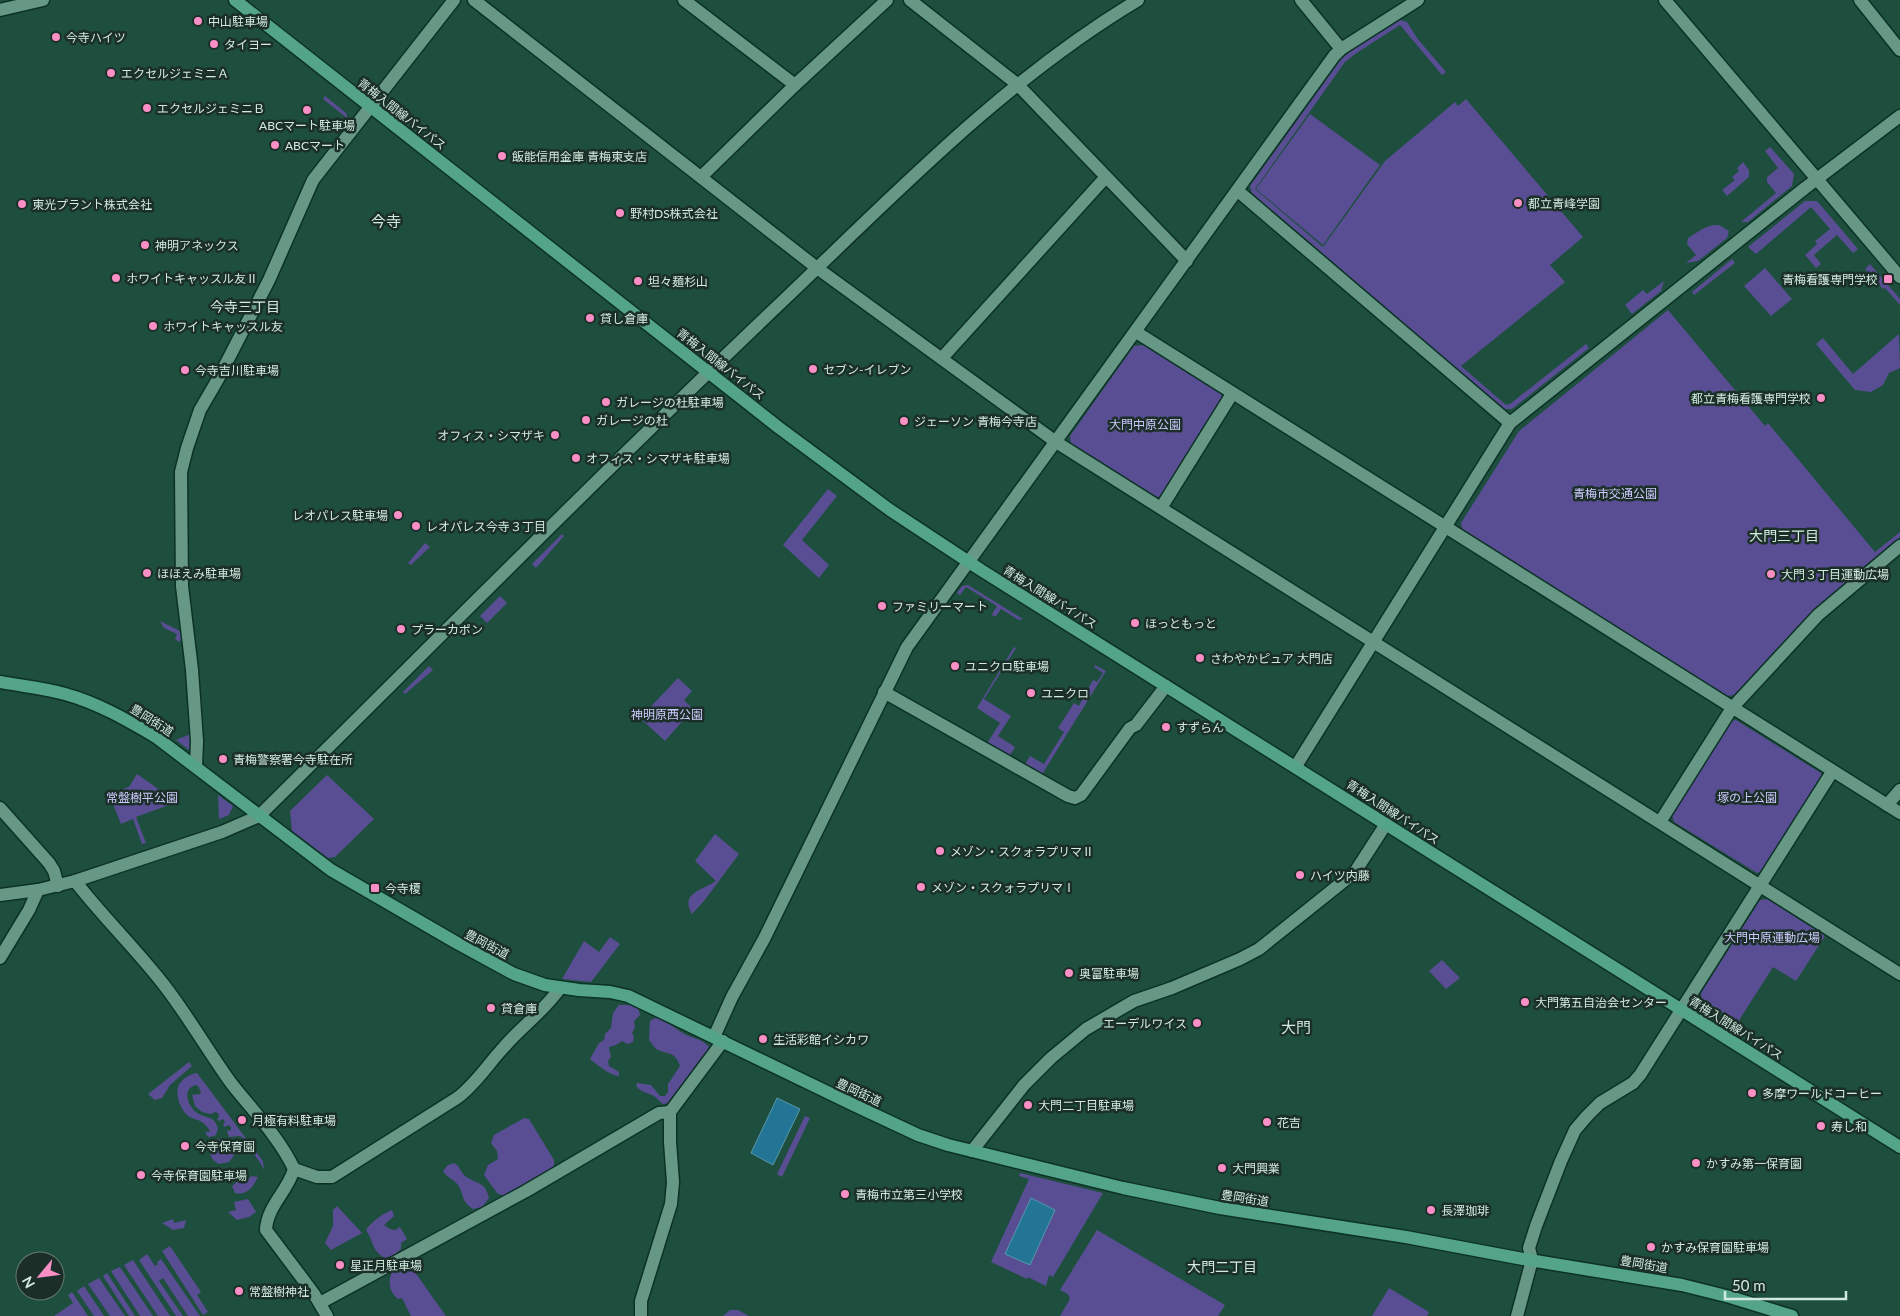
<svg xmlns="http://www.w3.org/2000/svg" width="1900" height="1316" viewBox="0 0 1900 1316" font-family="Lato,'Noto Sans JP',sans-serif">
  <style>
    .green { fill: #594e93 }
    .water { fill: #237595; stroke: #5798ab }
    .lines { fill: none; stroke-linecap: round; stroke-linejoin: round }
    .minor-casing { stroke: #0c3226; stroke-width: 15 }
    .major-casing { stroke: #0c3226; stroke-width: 15 }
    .minor { stroke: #679885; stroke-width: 12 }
    .major { stroke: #54a489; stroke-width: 12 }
    .poi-dot { fill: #fa8fc6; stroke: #1b2f28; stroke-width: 2 }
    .labels { text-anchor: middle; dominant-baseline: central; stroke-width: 5; stroke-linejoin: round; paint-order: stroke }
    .poi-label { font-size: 12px; fill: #d1eadf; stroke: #1b2f28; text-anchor: start }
    .street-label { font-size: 12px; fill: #d1eadf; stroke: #1b2f28 }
    .park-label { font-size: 12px; fill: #cec9fe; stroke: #1b2f28 }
    .neighbourhood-label { font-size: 14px; fill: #d1eadf; stroke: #1b2f28 }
    .quarter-label { font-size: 15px; fill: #d1eadf; stroke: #1b2f28 }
  </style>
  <rect width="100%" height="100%" fill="#1d4e3e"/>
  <g class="green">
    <polygon points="1400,20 1407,22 1417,38 1446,72 1442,75 1400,25 1355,54 1345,62 1255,189 1323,247 1385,161 1455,102 1458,106 1466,99 1583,237 1550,265 1565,282 1461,366 1506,405 1510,404 1586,344 1589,348 1512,409 1504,409 1252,193 1250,186 1341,59 1352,50"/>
    <polygon points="325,96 346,113 349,122 344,129 342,125 347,118 323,99"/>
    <polygon points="1310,114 1380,165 1323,245 1256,189"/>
    <polygon points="1770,147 1794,174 1792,186 1748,222 1741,222 1776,193 1767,182 1767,177 1778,168 1765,151"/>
    <polygon points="1743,162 1749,170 1749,177 1727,196 1722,190 1735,180 1732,177 1739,171 1737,168"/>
    <polygon points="1805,201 1817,201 1858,249 1853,253 1837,235 1814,255 1821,264 1816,268 1805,255 1817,244 1815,241 1830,229 1811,207 1756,254 1748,247"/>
    <polygon points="1713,225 1719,225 1729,231 1727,238 1698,261 1686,263 1696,255 1687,244 1688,238 1704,228"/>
    <polygon points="1732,259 1735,263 1694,295 1692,292"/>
    <polygon points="1870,264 1900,299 1900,305 1885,288 1883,289 1865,269"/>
    <polygon points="1765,268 1792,299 1771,316 1744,286"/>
    <polygon points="1664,281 1661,291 1632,314 1625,305 1643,290 1647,294"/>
    <polygon points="1668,310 1765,426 1768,423 1875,552 1900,532 1900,537 1813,610 1734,695 1727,696 1462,529 1461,523 1519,431"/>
    <polygon points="1899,334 1900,368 1889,373 1883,385 1871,392 1855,390 1816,344 1823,338 1853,374"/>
    <polygon points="1143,345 1221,394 1223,401 1163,496 1156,497 1071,443 1070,436 1134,346"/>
    <polygon points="828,489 837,496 802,540 829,565 819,578 783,545"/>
    <polygon points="562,534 564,536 536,568 532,564"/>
    <polygon points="425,543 430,547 411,565 408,563"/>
    <polygon points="968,585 1023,619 1019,620 1001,609 996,616 993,616 992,614 997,606 966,587 960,595 957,593 962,586"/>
    <polygon points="500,596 507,603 487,623 480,616"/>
    <polygon points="160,621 182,632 183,637 179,642 175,639 177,634 164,628"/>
    <polygon points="1014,647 1016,648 984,699 1011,716 998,736 1015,747 1009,757 986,745 1000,723 977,708"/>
    <polygon points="1095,665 1106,671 1041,776 1024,766 1030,756 1044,764 1064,732 1058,728 1074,703 1079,706 1083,698 1079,695 1083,688 1087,691 1093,680 1097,682 1103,673 1094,667"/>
    <polygon points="429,666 433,670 405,694 403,692"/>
    <polygon points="678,678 692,691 684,700 693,709 665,741 640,718"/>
    <polygon points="1736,720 1821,773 1822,778 1764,871 1757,873 1674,822 1672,815 1731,721"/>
    <polygon points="191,734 192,752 176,740"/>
    <polygon points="137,774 177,802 136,817 146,843 142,844 133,819 121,824 109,794 129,787"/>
    <polygon points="327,775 374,819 335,857 328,858 292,831 290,811"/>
    <polygon points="218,795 233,806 229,815 219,819"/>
    <path d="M715 834 739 854 704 901 692 914C680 893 701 891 716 881L695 861Z"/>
    <polygon points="1767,899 1825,936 1796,981 1773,967 1738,1022 1702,1000 1701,993 1760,900"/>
    <polygon points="610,937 620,944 591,982 562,979 584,941 599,952"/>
    <polygon points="1442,960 1460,978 1446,989 1429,971"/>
    <path d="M619 1005H630L638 1008 640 1015 634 1021 635 1027 632 1033 634 1037 633 1042 627 1044 622 1041 616 1045 609 1047 611 1057 608 1061 609 1066 619 1072V1076C611 1076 596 1064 590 1059L599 1043 604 1040 605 1034 611 1028 613 1013Z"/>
    <path d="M657 1017C669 1021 671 1026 681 1032 691 1039 701 1037 710 1048L669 1103 663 1104C660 1102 657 1098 654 1096 647 1092 642 1093 636 1086L637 1083 651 1085 660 1096H665L668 1092V1084L680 1066C675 1051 669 1055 658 1050 654 1048 652 1043 649 1040L650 1021Z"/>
    <polygon points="189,1062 192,1066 170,1085 162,1098 155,1100 148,1094"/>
    <path d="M197 1073 263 1161 264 1170 261 1164 243 1138 240 1136 229 1137 227 1131 231 1130V1127L228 1125 225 1127 223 1125 225 1122 223 1119 219 1121 217 1119 219 1117 218 1113 215 1112 211 1114 202 1112 195 1106 192 1095 200 1094 201 1092 198 1086 196 1085C181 1089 188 1106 197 1113 202 1116 208 1117 212 1119 216 1122 217 1125 218 1130L215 1136 208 1137 205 1132H209L210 1131C204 1121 200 1121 192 1118 181 1114 173 1093 180 1083 184 1078 190 1074 197 1073Z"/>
    <polygon points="805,1116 810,1118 782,1177 777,1174"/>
    <polygon points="524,1118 529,1119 554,1160 554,1167 545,1175 504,1196 497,1193 484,1175 488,1165 498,1159 497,1151 491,1143 494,1135"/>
    <polygon points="222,1138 230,1141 235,1149 230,1150 230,1152 235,1154 229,1162 219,1164 213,1160 210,1154 214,1153 214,1151 210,1150 209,1148 214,1141"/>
    <path d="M454 1163C460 1166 460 1171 464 1175 476 1185 485 1180 489 1198L482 1207 473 1209C460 1200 465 1196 458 1185 454 1179 447 1178 443 1171L448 1165Z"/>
    <polygon points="1020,1173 1103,1193 1053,1277 1049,1275 1046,1286 1028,1277 1027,1279 991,1262 1029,1179 1019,1176"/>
    <path d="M251 1176 258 1177C253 1187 247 1196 235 1193L232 1186 238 1181 246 1182Z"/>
    <polygon points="248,1199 256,1212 249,1217 237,1220 228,1212 236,1210 234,1202"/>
    <polygon points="337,1206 362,1233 331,1250 325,1243 333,1226 333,1210"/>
    <path d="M392 1210 394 1216 384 1225 390 1229 395 1230 400 1227 407 1239 401 1243V1249L394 1255 385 1258C371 1250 374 1242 366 1230 370 1223 385 1212 392 1210Z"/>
    <polygon points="173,1219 174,1223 186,1220 184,1228 173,1230 162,1223"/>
    <polygon points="1097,1230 1225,1305 1218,1316 1060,1316 1070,1299 1068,1294 1060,1290"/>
    <polygon points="170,1246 201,1292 197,1295 208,1312 203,1315 162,1251"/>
    <polygon points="147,1254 155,1266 158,1264 157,1262 161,1259 200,1316 188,1316 163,1278 159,1281 183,1316 176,1316 139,1260"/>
    <polygon points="133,1260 170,1316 158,1316 124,1265"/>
    <path d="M407 1261 446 1316H411L402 1298 398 1299C388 1291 388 1280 393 1269Z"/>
    <polygon points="120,1267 153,1316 140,1316 111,1271"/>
    <polygon points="107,1273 135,1316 129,1316 103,1276"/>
    <polygon points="99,1278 125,1316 110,1316 88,1284"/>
    <polygon points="84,1286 104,1316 94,1316 77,1291"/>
    <polygon points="1389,1288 1429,1312 1427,1316 1372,1316"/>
    <polygon points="72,1292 88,1316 54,1316 73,1303 68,1295"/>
    <polygon points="730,1310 738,1310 749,1316 723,1316"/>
  </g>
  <g class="water">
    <polygon points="777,1098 800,1109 773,1165 751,1153"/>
    <polygon points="1031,1198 1055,1210 1030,1265 1005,1254"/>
  </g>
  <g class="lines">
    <g class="minor-casing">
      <g id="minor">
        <polyline points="474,0 817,268 1056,442 1900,974"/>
        <polyline points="684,0 795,85"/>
        <polyline points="910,0 1017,84 1187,261"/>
        <polyline points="1301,0 1341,49"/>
        <polyline points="1665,0 1900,277"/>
        <polyline points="1860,0 1900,50"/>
        <polyline points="0,10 43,0"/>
        <polyline points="701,177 795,85 887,0"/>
        <polyline points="1238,191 1510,423"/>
        <polyline points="1136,332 1900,813"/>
        <polyline points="942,358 1105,178"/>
        <polyline points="1161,508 1232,394"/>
        <polyline points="884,692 1068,796 1075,798 1081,795 1130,728 1136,725 1166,686"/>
        <polyline points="1296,766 1510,423 1805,188 1900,116"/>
        <polyline points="196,767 197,741 192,670 182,586 181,472 187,448 200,410 218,379 269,280 313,180 454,0"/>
        <polyline points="1887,805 1900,790"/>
        <polyline points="0,808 49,863 54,871 58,886"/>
        <polyline points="1660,822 1732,708 1818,615 1900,546"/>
        <path d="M75 881C103 917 136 949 164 985 188 1016 208 1051 231 1083 253 1111 279 1137 294 1169 288 1191 267 1206 266 1230L314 1294 327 1316"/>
        <path d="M0 895 38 890 75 881 222 832 259 816C435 642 609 466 788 296 899 190 1006 79 1138 0"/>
        <polyline points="0,958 29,910 38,890"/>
        <polyline points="714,1037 732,997 764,939 907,647 1334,56 1341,49 1418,0"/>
        <polyline points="972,1151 1024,1085 1051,1058 1086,1029 1134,1001 1172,988 1240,959 1259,949 1355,872 1386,824"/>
        <path d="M294 1169 317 1177H332L457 1098C476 1084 488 1064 504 1047 522 1026 544 1011 560 988"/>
        <polyline points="320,1303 526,1191 659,1113 670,1112"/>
        <polyline points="641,1316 641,1301 671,1204 673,1182 670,1142 670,1112 723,1041"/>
        <polyline points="1517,1316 1532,1260 1529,1248 1536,1226 1561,1161 1575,1130 1587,1116 1600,1103 1633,1083 1640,1075 1832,772"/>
      </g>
    </g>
    <g class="major-casing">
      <g id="major">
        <polyline points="235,0 778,427 890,510 981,570 1900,1147"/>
        <path d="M0 682C22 686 44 688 65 694 98 703 127 720 156 737L331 870 457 943 514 974 545 985 579 990 610 992 628 996 854 1105 918 1135 948 1145 1123 1188 1220 1208 1406 1237 1523 1259 1682 1285 1730 1297 1792 1316"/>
      </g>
    </g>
    <use href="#minor" class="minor"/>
    <use href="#major" class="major"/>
  </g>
  <g class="poi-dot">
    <circle cx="198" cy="21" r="5"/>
    <circle cx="56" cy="37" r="5"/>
    <circle cx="214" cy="44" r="5"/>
    <circle cx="111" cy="73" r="5"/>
    <circle cx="147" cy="108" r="5"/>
    <circle cx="307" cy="110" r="5"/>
    <circle cx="275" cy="145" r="5"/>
    <circle cx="502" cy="156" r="5"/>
    <circle cx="1518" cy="203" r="5"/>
    <circle cx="22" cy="204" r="5"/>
    <circle cx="620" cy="213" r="5"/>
    <circle cx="145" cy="245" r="5"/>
    <circle cx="116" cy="278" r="5"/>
    <rect x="1883" y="274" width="10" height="10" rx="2.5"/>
    <circle cx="638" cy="281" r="5"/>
    <circle cx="590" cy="318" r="5"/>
    <circle cx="153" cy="326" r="5"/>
    <circle cx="813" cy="369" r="5"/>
    <circle cx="185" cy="370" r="5"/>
    <circle cx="1821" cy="398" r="5"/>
    <circle cx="606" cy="402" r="5"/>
    <circle cx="586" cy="420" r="5"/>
    <circle cx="904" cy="421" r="5"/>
    <circle cx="555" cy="435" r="5"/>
    <circle cx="576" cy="458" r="5"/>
    <circle cx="398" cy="515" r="5"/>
    <circle cx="416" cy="526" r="5"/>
    <circle cx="147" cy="573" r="5"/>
    <circle cx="1771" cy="574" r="5"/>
    <circle cx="882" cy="606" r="5"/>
    <circle cx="1135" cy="623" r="5"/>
    <circle cx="401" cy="629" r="5"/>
    <circle cx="1200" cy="658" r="5"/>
    <circle cx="955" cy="666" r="5"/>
    <circle cx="1031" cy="693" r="5"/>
    <circle cx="1166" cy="727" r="5"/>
    <circle cx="223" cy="759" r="5"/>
    <circle cx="940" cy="851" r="5"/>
    <circle cx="1300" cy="875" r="5"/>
    <circle cx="921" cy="887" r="5"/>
    <rect x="370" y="883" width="10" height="10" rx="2.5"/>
    <circle cx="1069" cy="973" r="5"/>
    <circle cx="1525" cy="1002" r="5"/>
    <circle cx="491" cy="1008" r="5"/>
    <circle cx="1197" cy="1023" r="5"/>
    <circle cx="763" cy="1039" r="5"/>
    <circle cx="1752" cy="1093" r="5"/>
    <circle cx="1028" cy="1105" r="5"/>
    <circle cx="242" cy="1120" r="5"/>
    <circle cx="1267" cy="1122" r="5"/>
    <circle cx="1821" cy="1126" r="5"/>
    <circle cx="185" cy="1146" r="5"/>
    <circle cx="1696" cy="1163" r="5"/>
    <circle cx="1222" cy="1168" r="5"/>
    <circle cx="141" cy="1175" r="5"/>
    <circle cx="845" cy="1194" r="5"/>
    <circle cx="1431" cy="1210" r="5"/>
    <circle cx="1651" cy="1247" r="5"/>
    <circle cx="340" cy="1265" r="5"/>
    <circle cx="239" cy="1291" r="5"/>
  </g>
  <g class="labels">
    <g class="poi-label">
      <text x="208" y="21">中山駐車場</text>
      <text x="66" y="37">今寺ハイツ</text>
      <text x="224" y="44">タイヨー</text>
      <text x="121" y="73">エクセルジェミニＡ</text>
      <text x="157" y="108">エクセルジェミニＢ</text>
      <text x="307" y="125" text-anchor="middle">ABCマート駐車場</text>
      <text x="285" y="145">ABCマート</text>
      <text x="512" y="156">飯能信用金庫 青梅東支店</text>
      <text x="1528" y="203">都立青峰学園</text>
      <text x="32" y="204">東光プラント株式会社</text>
      <text x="630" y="213">野村DS株式会社</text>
      <text x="155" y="245">神明アネックス</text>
      <text x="126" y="278">ホワイトキャッスル友Ⅱ</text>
      <text x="1878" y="279" text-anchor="end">青梅看護専門学校</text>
      <text x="648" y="281">坦々麺杉山</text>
      <text x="600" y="318">貸し倉庫</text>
      <text x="163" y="326">ホワイトキャッスル友</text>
      <text x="823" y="369">セブン-イレブン</text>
      <text x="195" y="370">今寺吉川駐車場</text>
      <text x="1811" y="398" text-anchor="end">都立青梅看護専門学校</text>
      <text x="616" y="402">ガレージの杜駐車場</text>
      <text x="596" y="420">ガレージの杜</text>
      <text x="914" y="421">ジェーソン 青梅今寺店</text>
      <text x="545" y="435" text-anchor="end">オフィス・シマザキ</text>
      <text x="586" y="458">オフィス・シマザキ駐車場</text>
      <text x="388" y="515" text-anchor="end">レオパレス駐車場</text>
      <text x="426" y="526">レオパレス今寺３丁目</text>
      <text x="157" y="573">ほほえみ駐車場</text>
      <text x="1781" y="574">大門３丁目運動広場</text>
      <text x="892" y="606">ファミリーマート</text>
      <text x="1145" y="623">ほっともっと</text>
      <text x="411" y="629">プラーカポン</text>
      <text x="1210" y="658">さわやかピュア 大門店</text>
      <text x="965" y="666">ユニクロ駐車場</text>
      <text x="1041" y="693">ユニクロ</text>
      <text x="1176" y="727">すずらん</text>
      <text x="233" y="759">青梅警察署今寺駐在所</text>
      <text x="950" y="851">メゾン・スクォラプリマⅡ</text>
      <text x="1310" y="875">ハイツ内藤</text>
      <text x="931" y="887">メゾン・スクォラプリマⅠ</text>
      <text x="385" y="888">今寺榎</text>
      <text x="1079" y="973">奥富駐車場</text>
      <text x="1535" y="1002">大門第五自治会センター</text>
      <text x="501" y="1008">貸倉庫</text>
      <text x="1187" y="1023" text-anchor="end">エーデルワイス</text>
      <text x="773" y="1039">生活彩館イシカワ</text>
      <text x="1762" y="1093">多摩ワールドコーヒー</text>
      <text x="1038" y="1105">大門二丁目駐車場</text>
      <text x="252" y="1120">月極有料駐車場</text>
      <text x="1277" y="1122">花吉</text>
      <text x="1831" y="1126">寿し和</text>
      <text x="195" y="1146">今寺保育園</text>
      <text x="1706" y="1163">かすみ第一保育園</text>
      <text x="1232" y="1168">大門興業</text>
      <text x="151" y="1175">今寺保育園駐車場</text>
      <text x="855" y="1194">青梅市立第三小学校</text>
      <text x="1441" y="1210">長澤珈琲</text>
      <text x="1661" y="1247">かすみ保育園駐車場</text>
      <text x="350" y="1265">星正月駐車場</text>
      <text x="249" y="1291">常盤樹神社</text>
    </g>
    <g class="street-label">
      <text transform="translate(402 114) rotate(38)">青梅入間線バイパス</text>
      <text transform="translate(721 364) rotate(38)">青梅入間線バイパス</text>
      <text transform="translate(1050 597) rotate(32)">青梅入間線バイパス</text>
      <text transform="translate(152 720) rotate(32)">豊岡街道</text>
      <text transform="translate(1393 812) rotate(33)">青梅入間線バイパス</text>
      <text transform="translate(487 944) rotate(28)">豊岡街道</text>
      <text transform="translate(1736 1028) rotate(32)">青梅入間線バイパス</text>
      <text transform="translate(859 1092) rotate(25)">豊岡街道</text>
      <text transform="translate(1245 1198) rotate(9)">豊岡街道</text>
      <text transform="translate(1644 1264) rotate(10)">豊岡街道</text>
    </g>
    <g class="park-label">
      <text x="1145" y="424">大門中原公園</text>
      <text x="1615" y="493">青梅市交通公園</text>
      <text x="667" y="714">神明原西公園</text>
      <text x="142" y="797">常盤樹平公園</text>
      <text x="1747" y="797">塚の上公園</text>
      <text x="1772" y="937">大門中原運動広場</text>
    </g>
    <g class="neighbourhood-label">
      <text x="245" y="306">今寺三丁目</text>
      <text x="1784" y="535">大門三丁目</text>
      <text x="1222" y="1266">大門二丁目</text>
    </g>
    <g class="quarter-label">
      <text x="386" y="221">今寺</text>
      <text x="1296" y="1027">大門</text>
    </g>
  </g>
  <g transform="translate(40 1276) rotate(241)"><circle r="24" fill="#1b2f28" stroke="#647a71"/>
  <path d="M0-4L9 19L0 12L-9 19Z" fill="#fa8fc6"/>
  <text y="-8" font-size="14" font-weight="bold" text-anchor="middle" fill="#d1eadf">N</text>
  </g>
  <path d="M1725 1291v8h121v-8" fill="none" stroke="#d1eadf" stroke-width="2.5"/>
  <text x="1732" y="1291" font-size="15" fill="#d1eadf" stroke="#1b2f28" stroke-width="4" paint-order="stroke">50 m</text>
</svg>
